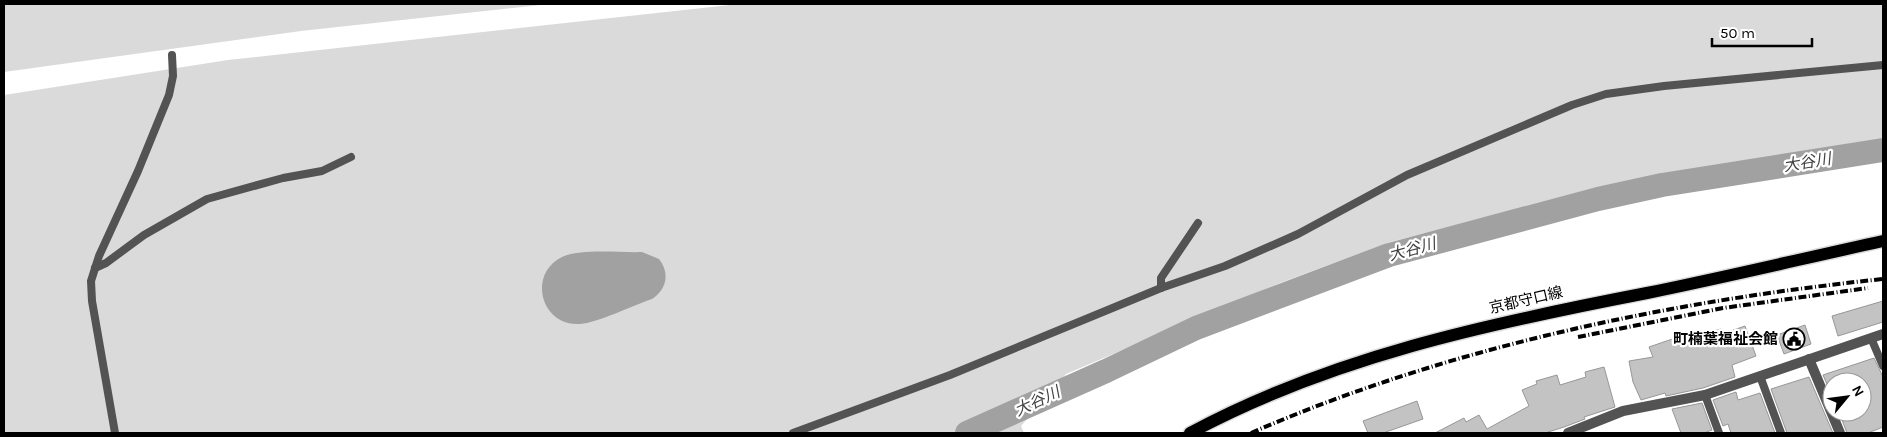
<svg xmlns="http://www.w3.org/2000/svg" width="1887" height="437" viewBox="0 0 1887 437" font-family="Karla,'Noto Sans JP',sans-serif">
  <style>
    .green { fill: #dadada }
    .water { fill: #a1a1a1 }
    .lines { fill: none; stroke-linecap: round; stroke-linejoin: round }
    .river { stroke: #a1a1a1; stroke-width: 24 }
    .building { fill: #c3c3c3; stroke: #979797 }
    .primary-casing { stroke: #dbdbdb; stroke-width: 15 }
    .service { stroke: #535353; stroke-width: 8 }
    .minor { stroke: #535353; stroke-width: 10 }
    .primary { stroke: #000; stroke-width: 12 }
    .rail { stroke: #000; stroke-width: 4; stroke-dasharray: 8 2.5 1 2.5; stroke-linecap: butt }
    .labels { text-anchor: middle; dominant-baseline: central; stroke-width: 4.5; stroke-linejoin: round; paint-order: stroke }
    .street-label { font-size: 15px; fill: #000; stroke: #fff }
    .poi-label { font-size: 15px; font-weight: bold; fill: #000; stroke: #fff; text-anchor: end }
    .water-label { font-size: 16px; font-style: italic; fill: #424242; stroke: #fff }
  </style>
  <rect width="100%" height="100%" fill="#fff"/>
  <g class="green">
    <polygon points="4,4 550,4 301,31 4,72"/>
    <polygon points="739,4 1883,4 1883,140 1613,185 1390,242 1280,283 1066,374 1021,426 1024,433 4,433 4,95 228,60"/>
  </g>
  <path class="water" d="M642 252 659 259C670 273 667 289 652 299 634 305 597 323 580 324 541 327 527 274 562 257 581 248 620 253 642 252Z"/>
  <g class="lines">
    <polyline class="river" points="967,433 1106,371 1196,328 1389,255 1598,199 1662,185 1883,150"/>
  </g>
  <g class="building">
    <polygon points="1883,301 1883,322 1838,336 1832,316"/>
    <polygon points="1805,325 1811,344 1784,354 1777,335"/>
    <polygon points="1745,326 1756,356 1732,365 1735,377 1703,388 1666,396 1665,393 1641,400 1633,382 1629,361 1653,357 1649,347 1684,335 1686,338 1721,329 1722,334"/>
    <polygon points="1874,358 1883,377 1883,427 1868,433 1847,433 1839,412 1862,412 1862,382 1832,382 1832,396 1823,375"/>
    <polygon points="1604,367 1615,407 1584,417 1585,419 1564,427 1545,433 1435,433 1464,418 1466,422 1479,415 1487,429 1529,406 1522,390 1537,384 1536,381 1557,375 1560,385 1586,377 1585,372"/>
    <polygon points="1809,377 1833,433 1787,433 1771,389"/>
    <polygon points="1736,392 1738,400 1760,393 1775,433 1731,433 1728,424 1723,426 1713,400"/>
    <polygon points="1417,401 1423,419 1383,433 1368,433 1363,421"/>
    <polygon points="1702,403 1712,430 1704,433 1681,433 1672,409"/>
  </g>
  <g class="lines">
    <g class="primary-casing">
      <path id="primary" d="M1190 433C1331 357 1491 323 1647 293 1726 277 1805 258 1883 241"/>
    </g>
    <g class="service">
      <polyline points="95,268 106,263 144,235 207,199 283,178 322,171 351,157"/>
      <polyline points="1161,288 1161,278 1198,223"/>
      <polyline points="1871,338 1883,366"/>
      <polyline points="1760,376 1781,433"/>
      <polyline points="1705,395 1719,433"/>
      <polyline points="115,433 92,301 91,281 99,256 138,171 169,95 173,76 172,55"/>
      <polyline points="793,433 950,375 1161,288 1225,266 1298,234 1407,175 1572,105 1606,94 1664,86 1883,65"/>
    </g>
    <g class="minor">
      <polyline points="1809,359 1840,433"/>
      <polyline points="1568,433 1623,411 1705,395 1883,334"/>
    </g>
    <use href="#primary" class="primary"/>
    <g class="rail">
      <polyline points="1578,337 1723,308 1868,288"/>
      <path d="M1251 433C1448 347 1670 301 1883 279"/>
    </g>
  </g>
  <defs>
    <g id="civic-ring" transform="scale(1.125)"><circle r="9.5" fill="#fff" stroke="#000" stroke-width="1.5"/><path d="M-.6-6.5H3V-4.5H.6V-3L4-1V1h2V6H-6V1h2V-1L-.6-3ZM-1.2 2.5V6h2.4V2.5Z" fill="#000"/></g>
  </defs>
  <g fill-rule="evenodd">
    <use href="#civic-ring" x="1794" y="339"/>
  </g>
  <g class="labels">
    <g class="street-label">
      <text transform="translate(1526 300) rotate(-13)">京都守口線</text>
    </g>
    <g class="poi-label">
      <text x="1778" y="339">町楠葉福祉会館</text>
    </g>
    <g class="water-label">
      <text transform="translate(1807 162) rotate(-9)">大谷川</text>
      <text transform="translate(1412 249) rotate(-15)">大谷川</text>
      <text transform="translate(1037 401) rotate(-25)">大谷川</text>
    </g>
  </g>
  <rect width="1887" height="437" fill="none" stroke="#000000" stroke-width="10"/>
  <g transform="translate(1847 397) rotate(61)"><circle r="24" fill="#ffffff" stroke="#999999"/>
  <path d="M0-4L9 19L0 12L-9 19Z" fill="#000000"/>
  <text y="-8" font-size="14" font-weight="bold" text-anchor="middle" fill="#000000">N</text>
  </g>
  <path d="M1712 38v8h100v-8" fill="none" stroke="#000000" stroke-width="2.5"/>
  <text x="1720" y="38" font-size="15" fill="#000000" stroke="#ffffff" stroke-width="4" paint-order="stroke">50 m</text>
</svg>
